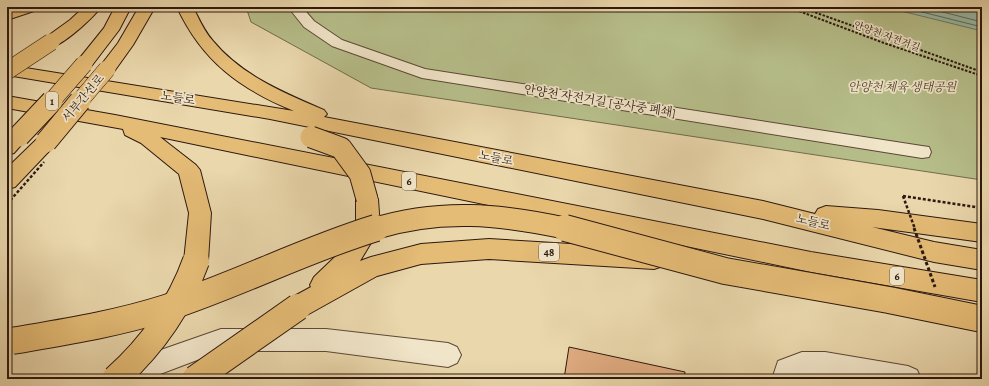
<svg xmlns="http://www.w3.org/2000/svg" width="989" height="386" viewBox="0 0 989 386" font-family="Alegreya,'Noto Serif KR',serif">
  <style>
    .green { fill: #b6be8a; stroke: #716b4c }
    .water { fill: #98baa6; stroke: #6d796a }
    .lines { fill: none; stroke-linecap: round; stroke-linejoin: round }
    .shore { stroke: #62695a; stroke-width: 1 }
    .building { fill: #e0ab81; stroke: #2c180f }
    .minor-casing { stroke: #5c4836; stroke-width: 2 }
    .major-casing { stroke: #2c180f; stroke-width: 2 }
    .path-far1 { stroke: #2c180f; stroke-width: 2; stroke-dasharray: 2.5 1.5; stroke-linecap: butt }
    .path { stroke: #2c180f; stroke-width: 2.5; stroke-dasharray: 3 2; stroke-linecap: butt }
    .minor { fill: #f1e5c9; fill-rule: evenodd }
    .major { fill: #e5bc76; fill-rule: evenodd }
    .major-bridge-far2-casing { stroke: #2c180f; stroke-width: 18; stroke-linecap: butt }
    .major-bridge-far1-casing { stroke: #2c180f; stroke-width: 23; stroke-linecap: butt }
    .major-bridge-casing { stroke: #2c180f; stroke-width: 28; stroke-linecap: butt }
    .path-bridge-far1 { stroke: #2c180f; stroke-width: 2.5; stroke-dasharray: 3 2; stroke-linecap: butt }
    .path-bridge { stroke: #2c180f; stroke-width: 3; stroke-dasharray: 3.5 2.5; stroke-linecap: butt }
    .major-bridge-far2 { stroke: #e5bc76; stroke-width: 17 }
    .major-bridge-far1 { stroke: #e5bc76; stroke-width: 21 }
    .major-bridge { stroke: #e5bc76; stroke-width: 26 }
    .labels { text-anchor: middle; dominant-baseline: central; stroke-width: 3.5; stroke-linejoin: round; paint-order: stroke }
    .far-street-label { font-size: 10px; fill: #2c180f; stroke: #f1e5c9 }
    .shield { fill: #f1e5c9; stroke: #675647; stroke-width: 1 }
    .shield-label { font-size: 11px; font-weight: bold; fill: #2c180f }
    .park-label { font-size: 12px; font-style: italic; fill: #554a34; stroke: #f1e5c9 }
    .street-label { font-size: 12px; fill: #2c180f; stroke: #f1e5c9 }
  </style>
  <rect width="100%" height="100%" fill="#ead7ac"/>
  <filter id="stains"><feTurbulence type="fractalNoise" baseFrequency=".005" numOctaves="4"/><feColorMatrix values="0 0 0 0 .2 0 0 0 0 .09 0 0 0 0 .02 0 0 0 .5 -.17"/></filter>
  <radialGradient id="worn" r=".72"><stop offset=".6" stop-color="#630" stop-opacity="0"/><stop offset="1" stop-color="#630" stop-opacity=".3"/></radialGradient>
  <polygon class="green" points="246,7 982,7 982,180 371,88 251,22"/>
  <polygon class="water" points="885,7 982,7 982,31"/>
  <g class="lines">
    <g class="shore">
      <polyline points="902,7 982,27"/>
      <polyline points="923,7 982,22"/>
    </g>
  </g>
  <polygon class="building" points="569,347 685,372 684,379 564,379"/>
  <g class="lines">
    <g class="minor-casing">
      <g id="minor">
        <polygon points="288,7 302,7 314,21 342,40 425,69 922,146 929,147 931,152 929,157 922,158 422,78 332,46 304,27"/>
        <polygon points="221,329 326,329 448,343 457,347 461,355 457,363 448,367 326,351 221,351 147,379 109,379 108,376 112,367"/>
        <polygon points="802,352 825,352 908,366 917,370 921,379 840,379 825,376 802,376 798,379 772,379 778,361"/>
      </g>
    </g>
    <g class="major-casing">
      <g id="major">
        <polygon points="16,7 40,7 37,10 7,20 7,10"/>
        <path d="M84 7H101C93 18 69 39 57 45 53 47 50 47 45 46L43 42 45 38 70 20Z"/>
        <polygon points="115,7 131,7 119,30 90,68 84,69 78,68 75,64 104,28"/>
        <polygon points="139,7 155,7 133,45 113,73 107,74 101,73 98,69 118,43"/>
        <path d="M177 7H193C199 19 204 31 213 41 241 75 284 93 324 110L327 114 324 117 763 201 815 214 818 209 826 206 878 210 982 224V242L872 227 934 242 982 250V270L934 262 763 219 270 119 7 75V65L294 111C240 89 202 61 177 7Z"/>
        <polygon points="7,96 115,115 811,252 982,280 982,302 811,272 160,137 196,165 200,170 211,213 208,261 205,268 196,271 187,268 184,261 189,213 179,174 141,143 125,135 123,129 7,108"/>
        <polygon points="19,129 26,131 29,136 14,153 7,155 7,136 12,131"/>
        <polygon points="46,135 53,137 56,142 53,147 15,187 7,189 7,168 39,137"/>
        <polygon points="367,191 375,193 378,199 380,228 360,261 371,257 421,244 489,239 654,249 663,252 666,259 663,266 654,269 489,259 421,264 377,276 307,315 298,318 289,315 285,307 289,299 311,287 310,285 314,277 337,255 356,227 356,199 359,193"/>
      </g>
    </g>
    <g class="path-far1">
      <polyline points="788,7 884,43 982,76"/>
      <polyline points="800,7 982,72"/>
    </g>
    <polyline class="path" points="903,196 982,208"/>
    <use href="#minor" class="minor"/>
    <use href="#major" class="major"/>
    <g class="major-bridge-far2-casing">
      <g id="major-bridge-far2">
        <polyline points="7,71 51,42"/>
        <polyline points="51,102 84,64"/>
        <polyline points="79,102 107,69"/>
      </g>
    </g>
    <g class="major-bridge-far1-casing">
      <g id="major-bridge-far1">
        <polyline points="19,136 52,101"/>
        <polyline points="311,137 341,148 360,174 367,199"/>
        <polyline points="46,142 80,101"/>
        <path d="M373 229C440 208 501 214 569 229"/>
      </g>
    </g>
    <g class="major-bridge-casing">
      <g id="major-bridge">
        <polyline points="565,228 725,271 889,300 982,319"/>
        <path d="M12 341C64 332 116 324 166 308 237 285 304 250 376 228"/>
        <path d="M115 379C152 346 179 308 196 261"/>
        <polyline points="195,379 298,307"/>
      </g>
    </g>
    <g class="path-bridge-far1">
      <polyline points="903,196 915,229"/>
      <polyline points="7,204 44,162"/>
    </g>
    <polyline class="path-bridge" points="914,228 935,287"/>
    <use href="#major-bridge-far2" class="major-bridge-far2"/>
    <use href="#major-bridge-far1" class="major-bridge-far1"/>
    <use href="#major-bridge" class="major-bridge"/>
  </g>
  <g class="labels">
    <g class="far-street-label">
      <text transform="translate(887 36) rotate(20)">안양천 자전거길</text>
    </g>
    <g class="shield">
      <rect x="46" y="92" width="12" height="18" rx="3"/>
      <rect x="402" y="172" width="14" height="18" rx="3"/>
      <rect x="539" y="243" width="20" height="18" rx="3"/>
      <rect x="890" y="267" width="14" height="18" rx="3"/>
    </g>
    <g class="shield-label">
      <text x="52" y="101">1</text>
      <text x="409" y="181">6</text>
      <text x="549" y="252">48</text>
      <text x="897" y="276">6</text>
    </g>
    <g class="park-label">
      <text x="902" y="87">안양천 체육 생태공원</text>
    </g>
    <g class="street-label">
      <text transform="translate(83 98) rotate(-50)">서부간선로</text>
      <text transform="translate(178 98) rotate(9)">노들로</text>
      <text transform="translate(600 101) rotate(9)">안양천 자전거길 [공사중 폐쇄]</text>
      <text transform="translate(496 158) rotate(11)">노들로</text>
      <text transform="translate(813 222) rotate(14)">노들로</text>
    </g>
  </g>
  <rect width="989" height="386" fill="none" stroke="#ead7ac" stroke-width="24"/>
  <rect x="8" y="8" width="973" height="370" fill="none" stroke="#2c180f" stroke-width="2"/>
  <rect x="12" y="12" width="965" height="362" fill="none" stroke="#2c180f"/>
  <rect width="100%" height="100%" filter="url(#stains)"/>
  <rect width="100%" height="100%" fill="url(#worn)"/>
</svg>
